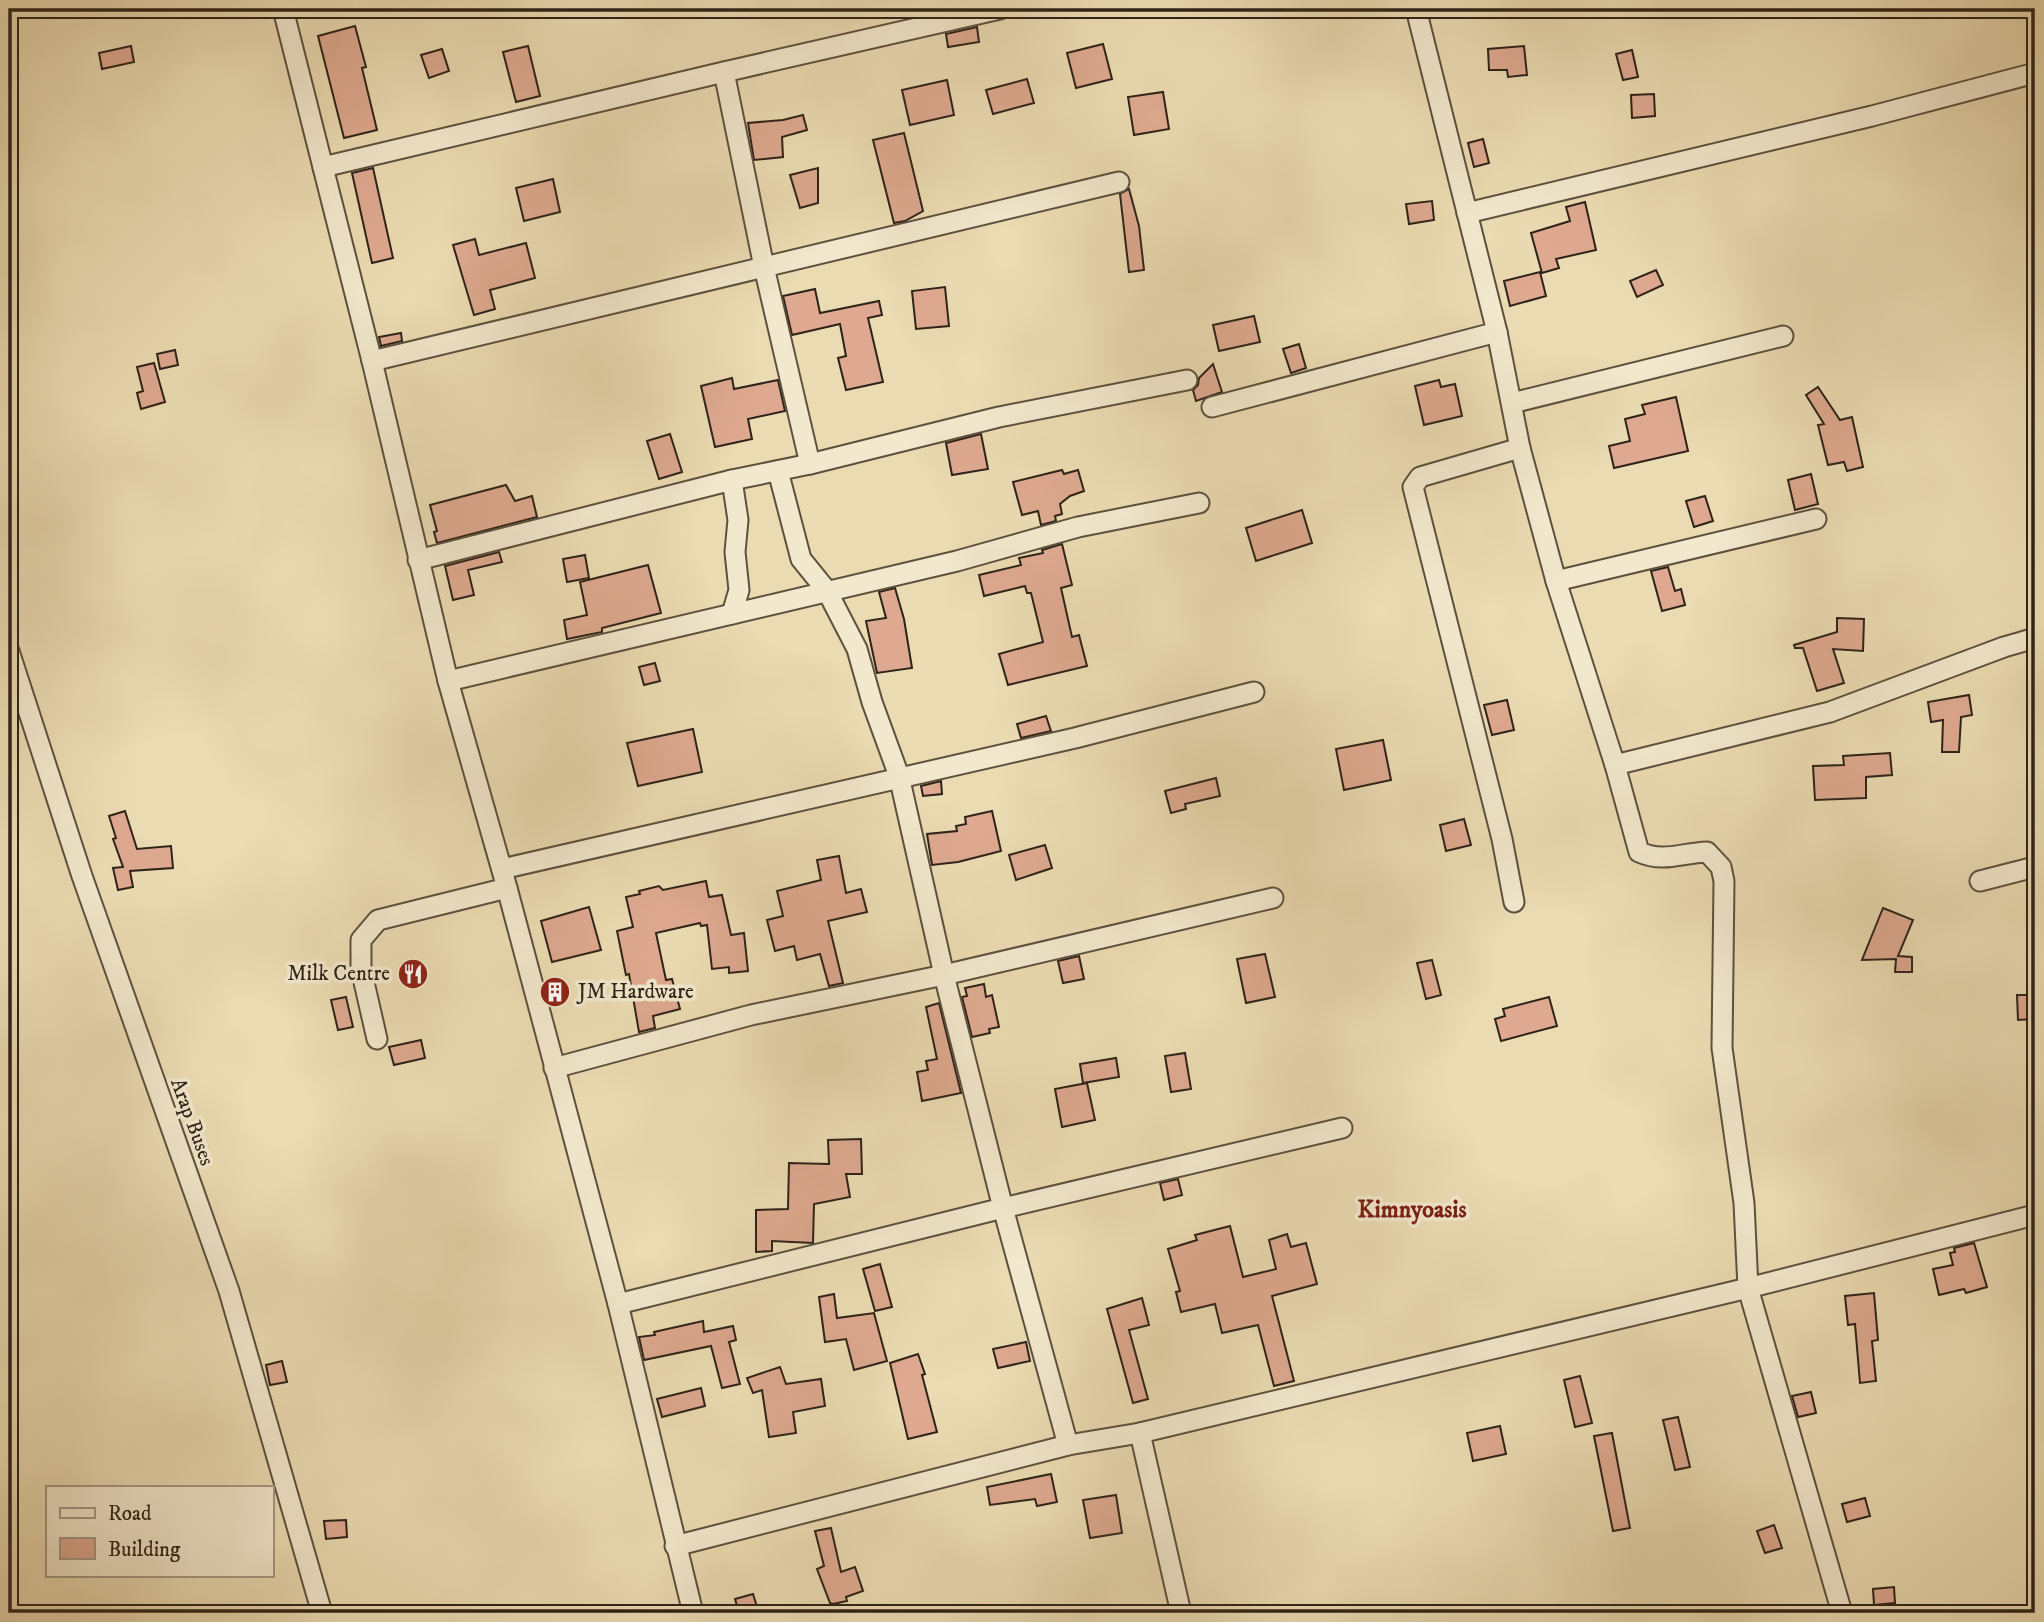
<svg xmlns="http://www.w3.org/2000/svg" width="2044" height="1622" viewBox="0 0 2044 1622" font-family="'IM FELL DW Pica',serif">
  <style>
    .building { fill: #dea990; stroke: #2e2318; stroke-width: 2 }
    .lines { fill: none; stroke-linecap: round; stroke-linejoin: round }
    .minor-casing { stroke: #5d513e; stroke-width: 23 }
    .minor { stroke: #f2e8cd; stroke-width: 19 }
    .labels { text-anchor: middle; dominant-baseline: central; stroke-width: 7; stroke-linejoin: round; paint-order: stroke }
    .poi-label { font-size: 21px; fill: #2e2318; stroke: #f2e8cd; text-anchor: end }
    .street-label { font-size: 21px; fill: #2e2318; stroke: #f2e8cd }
    .quarter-label { font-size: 24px; font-weight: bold; fill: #7a1f14; stroke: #f2e8cd }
  </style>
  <rect width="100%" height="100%" fill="#ebdbb2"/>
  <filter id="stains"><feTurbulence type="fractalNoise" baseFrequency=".00286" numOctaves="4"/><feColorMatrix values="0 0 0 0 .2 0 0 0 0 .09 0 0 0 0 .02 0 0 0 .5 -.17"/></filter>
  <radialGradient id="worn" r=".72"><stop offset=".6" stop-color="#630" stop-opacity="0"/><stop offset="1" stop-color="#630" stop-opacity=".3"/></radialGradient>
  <g class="building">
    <polygon points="355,26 366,67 362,68 377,130 344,138 318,36"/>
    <polygon points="977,27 979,42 948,47 946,34"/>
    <polygon points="1103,44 1112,79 1076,88 1067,53"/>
    <polygon points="131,46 134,62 102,69 99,53"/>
    <polygon points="528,46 540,96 516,102 503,52"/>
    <polygon points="1524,46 1527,75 1508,77 1507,70 1489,70 1488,49"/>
    <polygon points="442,49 449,71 429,78 421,55"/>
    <polygon points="1632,50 1638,77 1623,80 1616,54"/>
    <polygon points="1027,79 1034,103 993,114 986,90"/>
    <polygon points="947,80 954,115 910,125 902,90"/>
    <polygon points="1163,92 1169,129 1134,135 1128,97"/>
    <polygon points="1654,94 1655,116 1632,118 1631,95"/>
    <polygon points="803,115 807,130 782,137 783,157 754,160 748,123 783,120"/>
    <polygon points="904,133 923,211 905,221 894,223 873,140"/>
    <polygon points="1483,139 1489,163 1474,167 1468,143"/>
    <polygon points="373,168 393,258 372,263 352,173"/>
    <polygon points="818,168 818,203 800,208 790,175"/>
    <polygon points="553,179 560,212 524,221 516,188"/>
    <polygon points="1129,189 1139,226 1144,270 1129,272 1120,194"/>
    <polygon points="1432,201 1434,220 1409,224 1406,204"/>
    <polygon points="1585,202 1596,250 1556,259 1559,268 1542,273 1531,233 1570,221 1566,207"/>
    <polygon points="475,239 479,255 526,243 535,278 490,290 495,309 474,315 453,245"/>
    <polygon points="1656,270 1663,285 1637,297 1630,281"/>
    <polygon points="1540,272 1546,296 1510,306 1504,281"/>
    <polygon points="945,287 949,326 916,329 912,291"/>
    <polygon points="815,289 820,313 879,301 882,315 868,318 883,382 846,390 838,358 846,356 840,324 792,335 783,296"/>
    <polygon points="1254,316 1260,342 1219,351 1213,325"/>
    <polygon points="401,333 402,341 381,346 379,337"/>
    <polygon points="1299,344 1306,368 1291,373 1283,349"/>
    <polygon points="175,350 178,365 160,369 157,354"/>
    <polygon points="154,363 165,402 141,409 137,393 143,391 137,367"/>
    <polygon points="1213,364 1222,392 1196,401 1193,390 1198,385 1199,378"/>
    <polygon points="732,378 734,389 778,380 785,411 748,419 752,439 715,447 701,386"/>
    <polygon points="1439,380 1441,387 1455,384 1462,416 1424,425 1415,386"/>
    <polygon points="1818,387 1840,420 1852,417 1863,467 1847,471 1844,462 1828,465 1818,425 1824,424 1806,395"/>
    <polygon points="1676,397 1688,451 1614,468 1609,446 1630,441 1625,419 1645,414 1642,405"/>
    <polygon points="670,434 682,472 659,479 647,441"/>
    <polygon points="981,434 988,469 952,475 946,443"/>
    <polygon points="1062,470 1064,474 1078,470 1084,491 1070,496 1060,504 1062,514 1055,516 1056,521 1041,525 1038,511 1022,515 1013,482"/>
    <polygon points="1811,474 1818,504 1795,510 1788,480"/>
    <polygon points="506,485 515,501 532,496 537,517 437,543 434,532 437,531 430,505"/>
    <polygon points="1705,496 1713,521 1694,527 1686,501"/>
    <polygon points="1302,510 1312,543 1256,561 1246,528"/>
    <polygon points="1062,544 1072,585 1061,588 1072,637 1079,635 1087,666 1008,685 999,654 1043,642 1031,593 1027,593 1025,586 984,596 979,575 1021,565 1019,558 1043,553 1042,550"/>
    <polygon points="499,552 502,562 468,570 474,595 453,600 445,566"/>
    <polygon points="585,555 589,578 567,582 563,559"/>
    <polygon points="648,565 661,613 602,628 602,632 567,639 564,620 587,615 580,582"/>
    <polygon points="1668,567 1675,591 1681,589 1685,605 1662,611 1651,571"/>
    <polygon points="895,588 904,619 912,668 877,673 866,621 886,618 879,592"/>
    <polygon points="1837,618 1864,619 1863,651 1833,649 1844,683 1817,691 1803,648 1795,648 1794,645 1837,632"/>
    <polygon points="655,663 660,681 644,685 639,667"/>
    <polygon points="1969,695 1972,715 1961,717 1959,752 1942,752 1943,720 1931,722 1928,702"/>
    <polygon points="1507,700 1514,730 1492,735 1484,705"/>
    <polygon points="1046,716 1051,731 1021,738 1017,724"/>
    <polygon points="693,729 702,772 638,786 627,743"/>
    <polygon points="1383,740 1391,780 1344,790 1336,749"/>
    <polygon points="1890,753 1892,775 1866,777 1866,798 1815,800 1813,766 1844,765 1843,756"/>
    <polygon points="1216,778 1220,796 1185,804 1186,809 1171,813 1165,791"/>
    <polygon points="941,781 942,794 923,796 921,786"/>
    <polygon points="125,811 137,849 171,846 173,868 130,871 133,887 118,890 113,868 123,867 113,839 116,838 109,816"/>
    <polygon points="992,811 1001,851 958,862 932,865 927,834 957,831 956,826 966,824 965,817"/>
    <polygon points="1464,819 1471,845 1446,851 1440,825"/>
    <polygon points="1045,845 1052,868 1016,880 1009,855"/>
    <polygon points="839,856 846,893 861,889 867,912 828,921 843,983 829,986 820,954 797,960 794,946 775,951 767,920 783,916 777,891 821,880 817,860"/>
    <polygon points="706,881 709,897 722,895 731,935 744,933 748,971 729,973 729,967 712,969 707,925 701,926 700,923 656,933 666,980 672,979 680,1009 653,1016 655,1028 639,1032 629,974 626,975 617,931 633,927 626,897 640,894 639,891 659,886 663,890"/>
    <polygon points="589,907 601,950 552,962 541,921"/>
    <polygon points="1883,908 1913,920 1898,956 1912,957 1912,972 1895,972 1896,959 1862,960"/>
    <polygon points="1265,954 1275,997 1246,1003 1237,959"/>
    <polygon points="1079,956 1084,979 1063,983 1058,961"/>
    <polygon points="1432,960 1441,995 1426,999 1417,963"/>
    <polygon points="984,984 986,997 992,995 999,1027 989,1029 990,1033 972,1037 962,997 967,996 965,988"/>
    <polygon points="2017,995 2035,995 2035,1019 2018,1020"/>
    <polygon points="346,997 353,1027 338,1030 331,1000"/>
    <polygon points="1549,997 1557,1026 1501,1041 1495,1019 1505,1016 1503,1009"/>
    <polygon points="939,1003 961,1093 922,1101 917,1072 928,1070 926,1061 937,1059 926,1007"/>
    <polygon points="421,1040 425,1058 394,1065 389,1047"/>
    <polygon points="1185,1053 1191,1089 1171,1092 1165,1056"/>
    <polygon points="1116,1058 1119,1077 1083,1083 1080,1064"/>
    <polygon points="1087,1083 1095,1120 1062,1127 1055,1089"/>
    <polygon points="861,1139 862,1174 846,1174 850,1197 814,1204 813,1243 772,1241 772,1251 756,1252 756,1210 788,1209 789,1163 829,1164 828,1140"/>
    <polygon points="1178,1179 1182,1195 1164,1200 1160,1183"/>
    <polygon points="1230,1226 1243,1277 1276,1269 1269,1240 1287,1234 1291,1247 1306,1243 1317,1284 1272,1296 1294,1381 1274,1386 1258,1325 1222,1333 1215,1304 1181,1312 1176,1292 1180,1291 1168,1249 1197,1240 1195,1235"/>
    <polygon points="1974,1243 1987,1287 1966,1293 1964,1289 1939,1295 1933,1269 1953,1265 1950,1253 1955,1252 1954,1248"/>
    <polygon points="880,1264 892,1307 875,1311 863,1269"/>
    <polygon points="1874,1293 1878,1340 1872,1341 1876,1381 1860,1383 1855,1324 1848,1325 1845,1296"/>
    <polygon points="834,1294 837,1318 874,1313 887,1361 854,1370 846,1339 825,1342 819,1297"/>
    <polygon points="1142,1298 1149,1325 1129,1330 1148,1399 1133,1403 1107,1309"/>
    <polygon points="703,1321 704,1332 733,1326 736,1340 729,1342 740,1384 722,1388 711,1346 644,1360 639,1337 655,1335 654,1332"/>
    <polygon points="1026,1342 1030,1361 998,1368 993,1349"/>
    <polygon points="918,1354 925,1374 922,1375 937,1432 908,1439 890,1363"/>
    <polygon points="282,1361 287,1382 270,1385 266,1365"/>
    <polygon points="780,1367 786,1384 821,1379 825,1406 793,1412 796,1433 769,1437 762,1390 753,1393 747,1378"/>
    <polygon points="1580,1376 1592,1423 1575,1427 1564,1380"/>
    <polygon points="701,1388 705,1406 662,1417 657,1399"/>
    <polygon points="1811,1392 1816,1413 1798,1417 1792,1396"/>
    <polygon points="1678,1417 1690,1467 1675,1470 1663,1420"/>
    <polygon points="1500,1426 1506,1454 1473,1461 1467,1433"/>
    <polygon points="1612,1433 1630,1528 1613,1531 1594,1436"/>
    <polygon points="1051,1474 1057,1502 1037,1506 1035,1499 990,1505 987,1487"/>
    <polygon points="1116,1495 1122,1533 1090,1538 1083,1500"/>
    <polygon points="1865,1498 1870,1516 1847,1522 1842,1504"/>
    <polygon points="346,1520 347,1537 326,1539 324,1521"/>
    <polygon points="1774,1525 1782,1548 1765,1553 1757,1531"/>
    <polygon points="831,1528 841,1572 855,1567 863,1591 846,1597 847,1601 833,1604 830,1603 817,1569 824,1566 815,1531"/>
    <polygon points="1894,1587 1895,1603 1874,1605 1873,1589"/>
    <polygon points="753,1594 759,1613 739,1613 735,1599"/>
  </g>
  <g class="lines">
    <g class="minor-casing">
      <g id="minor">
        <polyline points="283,9 372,361 448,681 507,888 618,1304 693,1613"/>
        <path d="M1416 9 1497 332 1520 448 1556 581 1615 765 1639 852C1664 863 1681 853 1707 852L1721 867 1724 881 1722 1048 1744 1203 1748 1288 1842 1613"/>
        <polyline points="724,72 764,267 810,464"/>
        <polyline points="323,167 724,72 1000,9"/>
        <polyline points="1467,213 1872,116 2035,73"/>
        <polyline points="372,361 1119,182"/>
        <polyline points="1512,403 1783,336"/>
        <polyline points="1212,407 1497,332"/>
        <polyline points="778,471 801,559 827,591 857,649 872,702 899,776 944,975 1003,1208 1068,1445"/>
        <polyline points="732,480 738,520 735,552 739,590 732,614"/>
        <polyline points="418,560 732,480 810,464 999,417 1187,380"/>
        <polyline points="1556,581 1816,519"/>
        <polyline points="9,651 82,876 229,1291 322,1613"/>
        <polyline points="448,681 957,561 1078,527 1199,503"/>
        <polyline points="1615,765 1830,712 2004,647 2035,638"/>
        <polyline points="502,869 1075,738 1254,692"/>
        <polyline points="1980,881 2035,867"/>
        <polyline points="1514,902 1502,839 1413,487 1420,477 1520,448"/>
        <polyline points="377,1039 361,969 361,940 378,920 507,888"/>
        <polyline points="554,1068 751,1015 944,975 1273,898"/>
        <polyline points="618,1304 1003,1208 1342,1128"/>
        <polyline points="1140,1433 1181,1613"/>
        <polyline points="675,1546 1068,1445 1140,1433 1748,1288 2035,1215"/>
      </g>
    </g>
    <use href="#minor" class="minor"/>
  </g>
  <defs>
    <g id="restaurant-disc" transform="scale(1.575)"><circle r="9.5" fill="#8f2418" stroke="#f2e8cd"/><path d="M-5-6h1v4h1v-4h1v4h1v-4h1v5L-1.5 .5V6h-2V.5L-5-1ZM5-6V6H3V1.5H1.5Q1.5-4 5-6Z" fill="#fff"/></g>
    <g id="building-disc" transform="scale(1.575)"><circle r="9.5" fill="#8f2418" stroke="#f2e8cd"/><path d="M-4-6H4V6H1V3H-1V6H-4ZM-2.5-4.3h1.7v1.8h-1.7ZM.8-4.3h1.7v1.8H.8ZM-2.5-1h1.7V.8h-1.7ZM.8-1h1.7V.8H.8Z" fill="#fff"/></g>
  </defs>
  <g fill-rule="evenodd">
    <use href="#restaurant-disc" x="413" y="974"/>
    <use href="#building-disc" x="555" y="992"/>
  </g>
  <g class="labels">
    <g class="poi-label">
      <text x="390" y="974">Milk Centre</text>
      <text x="578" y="992" text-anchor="start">JM Hardware</text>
    </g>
    <g class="street-label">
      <text transform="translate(192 1122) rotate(70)">Arap Buses</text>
    </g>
    <g class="quarter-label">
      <text x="1412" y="1210">Kimnyoasis</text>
    </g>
  </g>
  <rect width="2044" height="1622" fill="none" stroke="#ebdbb2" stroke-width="35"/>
  <rect x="10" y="10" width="2023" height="1601" fill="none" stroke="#2e2318" stroke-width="3.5"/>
  <rect x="18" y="18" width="2009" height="1587" fill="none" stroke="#2e2318" stroke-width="2"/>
  <rect x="46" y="1486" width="228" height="91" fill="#f2e8cd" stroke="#a49985" stroke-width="2"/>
  <rect x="60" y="1508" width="35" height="10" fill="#f2e8cd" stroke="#a49985" stroke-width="2"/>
  <text x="108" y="1520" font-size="21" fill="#2e2318">Road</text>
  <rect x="60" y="1538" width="35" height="21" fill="#dea990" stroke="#a49985" stroke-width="2"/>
  <text x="108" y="1556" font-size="21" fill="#2e2318">Building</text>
  <rect width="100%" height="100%" filter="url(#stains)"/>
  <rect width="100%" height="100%" fill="url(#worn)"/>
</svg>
